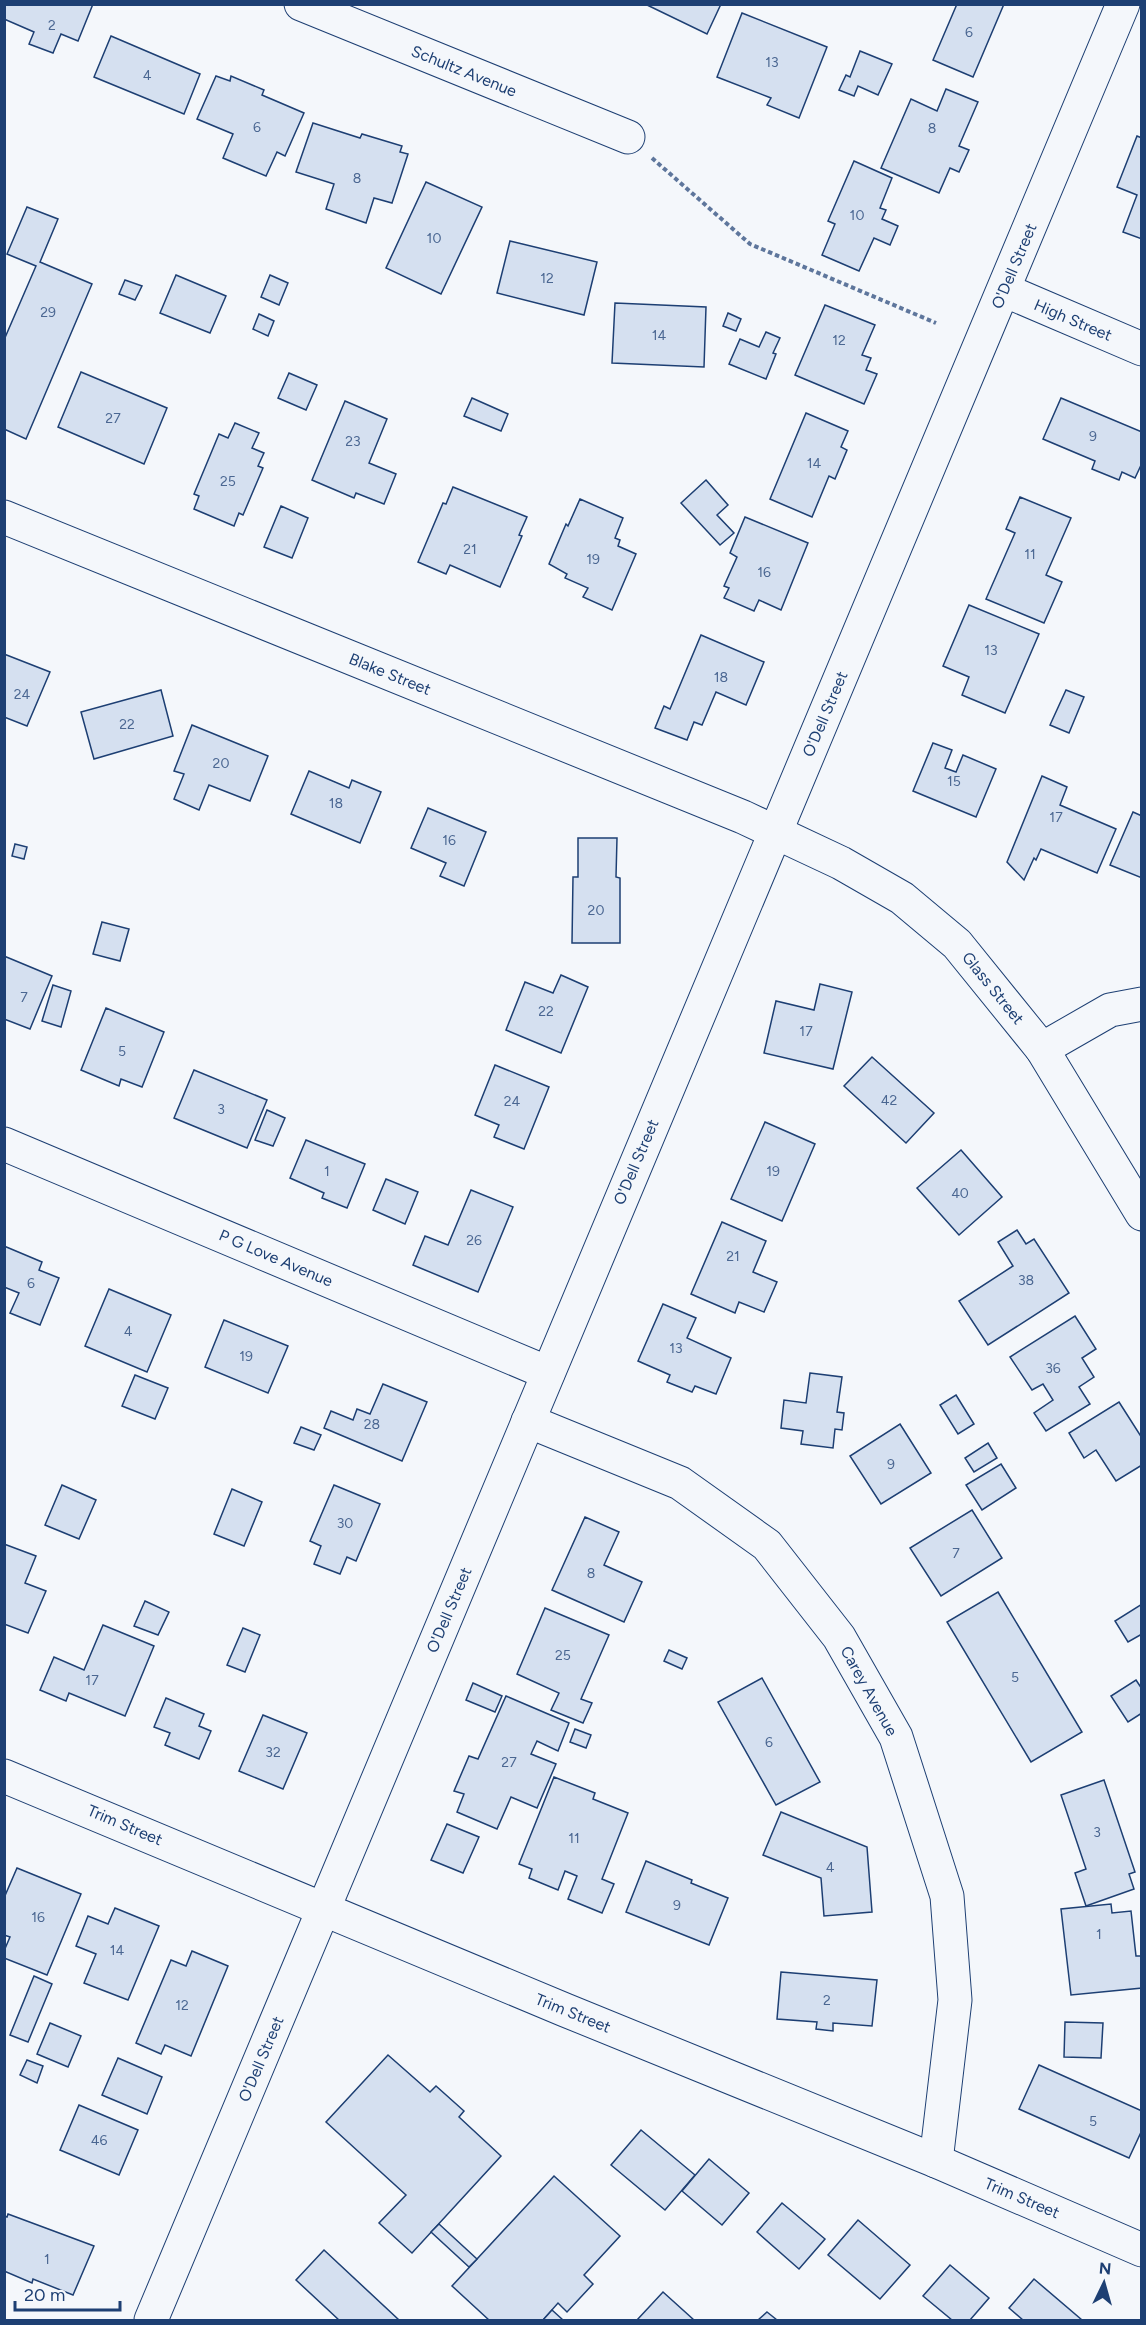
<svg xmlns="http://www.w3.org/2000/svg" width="1146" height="2325" viewBox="0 0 1146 2325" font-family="Figtree,sans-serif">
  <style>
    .building { fill: #d5e0f0; stroke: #1d3f73; stroke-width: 1.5 }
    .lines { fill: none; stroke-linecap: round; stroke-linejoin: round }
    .minor-casing { stroke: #1d3f73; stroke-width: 35 }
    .path { stroke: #5e769c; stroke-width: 4; stroke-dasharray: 4.5 3; stroke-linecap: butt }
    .minor { stroke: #f4f7fb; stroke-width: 33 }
    .labels { text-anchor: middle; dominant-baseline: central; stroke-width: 4.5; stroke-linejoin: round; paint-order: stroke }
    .number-label { font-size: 14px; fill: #4b6792 }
    .street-label { font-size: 16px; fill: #1d3f73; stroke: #f4f7fb }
  </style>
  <rect width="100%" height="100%" fill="#f4f7fb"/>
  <g class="building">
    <polygon points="4,4 93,4 78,41 61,34 53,53 29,44 34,32 4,19"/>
    <polygon points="645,4 721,4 707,34"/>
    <polygon points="957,4 1004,4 973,77 933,60"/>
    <polygon points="742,13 827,47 799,118 767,105 771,98 717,77"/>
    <polygon points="111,36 200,74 184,114 94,77"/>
    <polygon points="860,51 892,64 878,95 858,86 854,96 839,90 846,75 850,77"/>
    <polygon points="216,76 230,81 231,76 264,90 262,95 304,113 285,156 277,152 266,176 223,158 233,134 197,119"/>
    <polygon points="946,89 978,102 959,146 969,150 959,172 950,168 939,193 881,168 911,99 937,111"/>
    <polygon points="313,123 360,138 362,134 402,146 400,152 408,154 392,203 374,198 366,223 326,209 334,184 296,172"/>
    <polygon points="1137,136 1142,138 1142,239 1123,232 1137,195 1117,187"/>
    <polygon points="854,161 892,178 880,208 886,210 882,219 898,226 890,245 874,238 859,271 822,255 835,224 828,221"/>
    <polygon points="426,182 482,207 441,294 386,268"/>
    <polygon points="27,207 58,219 40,262 92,284 26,439 4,429 4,340 36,266 7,254"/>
    <polygon points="510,241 597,262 584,315 497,293"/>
    <polygon points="176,275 226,296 210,333 160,313"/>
    <polygon points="270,275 288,283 279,305 261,297"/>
    <polygon points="125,280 142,286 135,300 119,294"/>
    <polygon points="615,303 706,307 704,367 612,363"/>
    <polygon points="825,305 875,325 862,355 871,358 866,370 877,374 864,404 795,375"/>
    <polygon points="728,313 741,319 736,331 723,326"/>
    <polygon points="259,314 274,321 268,336 253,329"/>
    <polygon points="766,332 780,338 773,353 776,354 766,379 729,364 740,339 759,347"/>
    <polygon points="81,372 167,408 144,464 58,427"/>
    <polygon points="289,373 317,385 306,410 278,398"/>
    <polygon points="472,398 508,414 501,431 464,416"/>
    <polygon points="1061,398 1142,432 1142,463 1135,478 1122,472 1119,480 1092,469 1095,461 1043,439"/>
    <polygon points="345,401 387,419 369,463 396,474 384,504 356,493 354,498 312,480"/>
    <polygon points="806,413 848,431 841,447 847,450 835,479 829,476 812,517 770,499"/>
    <polygon points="235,423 259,433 252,448 264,453 258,466 263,468 243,515 239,513 234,526 194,509 199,496 194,494 219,434 228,438"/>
    <polygon points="706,480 728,505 717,515 734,533 720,545 681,503"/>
    <polygon points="453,487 527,517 519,535 522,536 500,587 450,565 446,574 418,562 443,503 446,504"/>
    <polygon points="1020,497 1071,518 1046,575 1062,582 1044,623 986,599 1015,533 1006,529"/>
    <polygon points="580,499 623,518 615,538 620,540 618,546 636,554 612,610 583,597 588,588 565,578 567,574 549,564 566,524 568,526"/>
    <polygon points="281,506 308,518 292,558 264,547"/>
    <polygon points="745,517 808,543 781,610 759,600 754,611 724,598 729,588 724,586 737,557 730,553"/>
    <polygon points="969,605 1039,634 1005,713 962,695 969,677 943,666"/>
    <polygon points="701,635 764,662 746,705 716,692 702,725 694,722 687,740 655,728 664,706 670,709"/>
    <polygon points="4,654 50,672 27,726 4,717"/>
    <polygon points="161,690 173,736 94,759 81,712"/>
    <polygon points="1066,690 1084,697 1069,733 1050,725"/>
    <polygon points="192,725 268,756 250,801 209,785 199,810 174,799 184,774 174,771"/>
    <polygon points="933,743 952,750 945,768 956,772 963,755 996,769 976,817 913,791"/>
    <polygon points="309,771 349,788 352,780 381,792 360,843 291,814"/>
    <polygon points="1042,776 1067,787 1060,805 1116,829 1097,873 1041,849 1036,860 1034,858 1024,880 1007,862"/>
    <polygon points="428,808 486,832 464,886 440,876 446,863 411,848"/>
    <polygon points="1133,812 1142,816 1142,878 1110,865"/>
    <polygon points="578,838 617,838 616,877 620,878 620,943 572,943 573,877 578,877"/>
    <polygon points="15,844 27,847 24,859 12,856"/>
    <polygon points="102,922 129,929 120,961 93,954"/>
    <polygon points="4,956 52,976 30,1029 4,1019"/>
    <polygon points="561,975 588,987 561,1053 506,1030 525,982 553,993"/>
    <polygon points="820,984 852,992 833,1069 764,1053 776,1001 814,1010"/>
    <polygon points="53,985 71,991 61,1027 42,1021"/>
    <polygon points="106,1008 164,1032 142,1087 121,1079 119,1086 81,1070"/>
    <polygon points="872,1057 934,1113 906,1143 844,1086"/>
    <polygon points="495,1065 549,1087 524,1149 494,1137 499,1125 475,1115"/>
    <polygon points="194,1070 267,1100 247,1148 174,1118"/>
    <polygon points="267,1110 285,1118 273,1146 255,1140"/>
    <polygon points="765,1122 815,1144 782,1221 731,1199"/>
    <polygon points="306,1140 365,1164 347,1208 322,1198 324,1193 290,1178"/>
    <polygon points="961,1150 1002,1197 959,1235 917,1188"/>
    <polygon points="386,1179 418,1192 405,1224 373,1210"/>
    <polygon points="471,1190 513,1207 478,1292 413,1265 425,1236 448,1245"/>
    <polygon points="722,1222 766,1241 753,1272 777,1282 764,1312 739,1302 735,1313 691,1294"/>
    <polygon points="1017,1230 1026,1244 1034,1239 1069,1293 988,1345 959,1301 1013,1266 998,1242"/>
    <polygon points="4,1246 42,1262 39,1270 59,1278 40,1325 10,1313 19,1293 4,1287"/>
    <polygon points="109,1289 171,1315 147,1372 85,1346"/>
    <polygon points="663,1304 696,1318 687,1338 731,1358 716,1394 695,1386 692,1392 667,1382 670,1375 638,1361"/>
    <polygon points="1075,1316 1096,1349 1082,1358 1094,1377 1079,1387 1090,1404 1046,1431 1034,1413 1053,1400 1043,1384 1032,1390 1010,1357"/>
    <polygon points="224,1320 288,1346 268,1393 205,1367"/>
    <polygon points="810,1373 842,1377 837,1412 844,1413 842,1430 835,1429 833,1448 801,1444 803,1431 781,1428 784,1400 806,1403"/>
    <polygon points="135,1375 168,1388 155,1419 122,1406"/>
    <polygon points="383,1384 427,1402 402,1461 324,1428 331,1411 353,1420 357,1409 370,1414"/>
    <polygon points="956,1395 974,1424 958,1434 940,1405"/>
    <polygon points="1119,1402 1142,1438 1142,1465 1116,1481 1096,1450 1084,1458 1069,1433"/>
    <polygon points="900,1424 931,1473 881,1504 850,1456"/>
    <polygon points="301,1427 321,1435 314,1450 294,1443"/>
    <polygon points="988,1443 997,1458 974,1472 965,1458"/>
    <polygon points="1001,1464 1016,1488 982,1510 966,1485"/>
    <polygon points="62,1485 96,1500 79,1539 45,1525"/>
    <polygon points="334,1485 380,1504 356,1561 347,1557 340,1574 314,1564 321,1546 310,1541"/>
    <polygon points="232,1489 262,1502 244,1546 214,1534"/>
    <polygon points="972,1510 1002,1558 941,1596 910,1548"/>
    <polygon points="585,1517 619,1532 604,1565 642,1582 624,1622 552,1590"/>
    <polygon points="4,1544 36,1556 25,1583 46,1591 28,1633 4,1624"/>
    <polygon points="998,1592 1082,1732 1031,1762 947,1622"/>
    <polygon points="145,1601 169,1612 158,1635 134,1626"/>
    <polygon points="1142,1604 1142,1634 1128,1642 1115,1621"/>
    <polygon points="545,1608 609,1635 581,1699 592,1703 583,1723 551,1710 559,1693 517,1674"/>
    <polygon points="103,1625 154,1646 125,1716 69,1693 66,1701 40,1690 54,1657 84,1670"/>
    <polygon points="243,1628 260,1635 245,1672 227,1665"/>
    <polygon points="669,1650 687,1658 682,1669 664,1661"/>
    <polygon points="762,1678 820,1782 776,1805 718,1702"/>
    <polygon points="1136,1680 1142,1689 1142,1713 1128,1722 1111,1696"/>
    <polygon points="473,1683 502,1696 495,1712 466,1700"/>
    <polygon points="506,1696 569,1723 558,1751 537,1741 531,1754 556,1764 537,1808 511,1797 497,1829 457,1812 464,1794 454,1791 469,1756 478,1759"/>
    <polygon points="166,1698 204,1714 199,1726 211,1731 199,1759 165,1745 170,1733 154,1727"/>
    <polygon points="263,1715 307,1733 283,1789 239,1771"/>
    <polygon points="575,1729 591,1735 586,1748 570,1742"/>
    <polygon points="554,1777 595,1793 593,1799 628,1813 602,1879 614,1884 602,1913 568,1899 577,1876 565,1871 558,1890 529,1878 532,1869 519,1864"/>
    <polygon points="1104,1780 1135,1872 1129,1874 1134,1889 1086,1906 1075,1873 1086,1869 1061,1795"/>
    <polygon points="781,1812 867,1847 872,1912 824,1916 821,1878 763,1855"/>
    <polygon points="447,1824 479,1837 463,1873 431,1860"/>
    <polygon points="646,1861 692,1880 691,1883 728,1898 709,1945 626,1912"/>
    <polygon points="17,1868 81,1894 47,1975 4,1958 4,1951 10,1937 4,1935 4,1898"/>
    <polygon points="1111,1904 1112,1913 1131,1911 1136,1956 1141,1956 1142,1988 1071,1995 1061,1909"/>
    <polygon points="115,1908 159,1926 128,2000 84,1983 96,1954 76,1946 88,1916 108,1924"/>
    <polygon points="192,1951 228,1966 191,2056 165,2045 161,2054 136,2043 171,1960 186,1966"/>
    <polygon points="781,1972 877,1980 872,2026 833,2023 833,2031 816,2029 817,2022 777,2019"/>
    <polygon points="34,1976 52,1984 28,2042 10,2035"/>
    <polygon points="1065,2022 1103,2023 1101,2058 1064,2057"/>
    <polygon points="50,2023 81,2036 68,2067 37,2054"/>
    <polygon points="388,2055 430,2092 436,2086 464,2111 459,2117 501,2156 412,2253 379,2223 406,2195 326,2122"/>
    <polygon points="118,2058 162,2077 147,2114 102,2095"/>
    <polygon points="27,2060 43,2066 37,2083 20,2075"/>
    <polygon points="1039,2065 1142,2111 1142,2130 1129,2158 1019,2109"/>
    <polygon points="79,2105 138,2130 119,2175 60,2150"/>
    <polygon points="641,2130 695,2175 665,2210 611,2165"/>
    <polygon points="709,2159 749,2193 722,2225 682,2191"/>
    <polygon points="554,2176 620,2236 584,2275 593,2284 567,2312 558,2303 543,2320 489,2320 452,2286"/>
    <polygon points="782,2203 825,2239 799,2269 757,2232"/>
    <polygon points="8,2214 94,2246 73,2295 33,2279 32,2283 4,2271 4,2216 7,2217"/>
    <polygon points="858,2220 910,2265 880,2299 828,2255"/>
    <polygon points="439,2224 477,2259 469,2267 431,2232"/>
    <polygon points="324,2250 399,2320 339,2320 296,2280"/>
    <polygon points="950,2265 989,2298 970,2320 952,2320 923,2296"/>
    <polygon points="1034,2279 1082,2320 1023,2320 1009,2308"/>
    <polygon points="663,2292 694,2320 637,2320"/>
    <polygon points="552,2310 563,2320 543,2320"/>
    <polygon points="767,2312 777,2320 758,2320"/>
  </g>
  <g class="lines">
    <g class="minor-casing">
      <g id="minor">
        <polyline points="301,4 628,137"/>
        <polyline points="1004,290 1142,349"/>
        <polyline points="4,517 743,817 841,863 902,898 957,944 1042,1049 1142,1214"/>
        <polyline points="1042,1049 1110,1010 1142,1004"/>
        <polyline points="4,1144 548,1373"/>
        <polyline points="528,1421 680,1483 767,1545 839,1637 896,1737 947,1896 955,2000 936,2161"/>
        <polyline points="4,1776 565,2010 936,2161 1142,2250"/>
        <polyline points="151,2320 1123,4"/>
      </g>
    </g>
    <polyline class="path" points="652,158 750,244 936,323"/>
    <use href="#minor" class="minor"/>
  </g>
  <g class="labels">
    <g class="number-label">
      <text x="52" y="25">2</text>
      <text x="969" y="32">6</text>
      <text x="772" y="62">13</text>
      <text x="147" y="75">4</text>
      <text x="257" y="127">6</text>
      <text x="932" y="128">8</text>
      <text x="357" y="178">8</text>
      <text x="857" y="215">10</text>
      <text x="434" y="238">10</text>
      <text x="547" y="278">12</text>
      <text x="48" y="312">29</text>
      <text x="659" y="335">14</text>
      <text x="839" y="340">12</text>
      <text x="113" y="418">27</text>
      <text x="1093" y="436">9</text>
      <text x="353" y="441">23</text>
      <text x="814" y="463">14</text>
      <text x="228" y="481">25</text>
      <text x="470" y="549">21</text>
      <text x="1030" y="554">11</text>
      <text x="593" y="559">19</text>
      <text x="764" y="572">16</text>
      <text x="991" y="650">13</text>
      <text x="721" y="677">18</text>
      <text x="22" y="694">24</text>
      <text x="127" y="724">22</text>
      <text x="221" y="763">20</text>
      <text x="954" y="781">15</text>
      <text x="336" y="803">18</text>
      <text x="1056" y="817">17</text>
      <text x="449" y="840">16</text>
      <text x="596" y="910">20</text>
      <text x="24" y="997">7</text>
      <text x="546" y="1011">22</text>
      <text x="806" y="1031">17</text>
      <text x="122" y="1051">5</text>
      <text x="889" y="1100">42</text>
      <text x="512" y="1101">24</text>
      <text x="221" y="1109">3</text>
      <text x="327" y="1171">1</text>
      <text x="773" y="1171">19</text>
      <text x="960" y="1193">40</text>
      <text x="474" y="1240">26</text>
      <text x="733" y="1256">21</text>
      <text x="1026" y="1280">38</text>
      <text x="31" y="1283">6</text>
      <text x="128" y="1331">4</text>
      <text x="676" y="1348">13</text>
      <text x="246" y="1356">19</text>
      <text x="1053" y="1368">36</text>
      <text x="372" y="1424">28</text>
      <text x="891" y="1464">9</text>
      <text x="345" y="1523">30</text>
      <text x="956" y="1553">7</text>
      <text x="591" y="1573">8</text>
      <text x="563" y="1655">25</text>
      <text x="1015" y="1677">5</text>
      <text x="92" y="1680">17</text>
      <text x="769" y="1742">6</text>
      <text x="273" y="1752">32</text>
      <text x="509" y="1762">27</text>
      <text x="1097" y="1832">3</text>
      <text x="574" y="1838">11</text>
      <text x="830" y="1867">4</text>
      <text x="677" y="1905">9</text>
      <text x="38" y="1917">16</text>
      <text x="1099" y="1934">1</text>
      <text x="117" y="1950">14</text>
      <text x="827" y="2000">2</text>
      <text x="182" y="2005">12</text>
      <text x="1093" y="2121">5</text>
      <text x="99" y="2140">46</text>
      <text x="47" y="2259">1</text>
    </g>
    <g class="street-label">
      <text transform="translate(464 71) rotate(22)">Schultz Avenue</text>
      <text transform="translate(1014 266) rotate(-67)">O'Dell Street</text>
      <text transform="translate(1073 320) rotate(23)">High Street</text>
      <text transform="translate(390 674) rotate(22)">Blake Street</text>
      <text transform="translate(825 714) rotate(-67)">O'Dell Street</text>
      <text transform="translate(993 988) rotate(51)">Glass Street</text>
      <text transform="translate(636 1162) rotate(-67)">O'Dell Street</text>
      <text transform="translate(276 1258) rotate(23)">P G Love Avenue</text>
      <text transform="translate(449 1610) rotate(-67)">O'Dell Street</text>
      <text transform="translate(869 1691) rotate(61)">Carey Avenue</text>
      <text transform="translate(125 1825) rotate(23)">Trim Street</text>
      <text transform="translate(573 2013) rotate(22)">Trim Street</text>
      <text transform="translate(261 2059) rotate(-67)">O'Dell Street</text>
      <text transform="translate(1022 2198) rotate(23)">Trim Street</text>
    </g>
  </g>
  <rect width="1146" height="2325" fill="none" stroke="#1d3f73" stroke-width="12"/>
  <g transform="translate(1104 2283) rotate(5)" stroke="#f4f7fb" stroke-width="4.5" paint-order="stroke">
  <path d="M0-4.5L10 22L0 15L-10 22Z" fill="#1d3f73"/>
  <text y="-9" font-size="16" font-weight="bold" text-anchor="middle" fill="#1d3f73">N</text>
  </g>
  <path d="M15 2301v9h105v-9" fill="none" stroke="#1d3f73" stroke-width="3"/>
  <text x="24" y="2301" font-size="18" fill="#1d3f73" stroke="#f4f7fb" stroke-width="4.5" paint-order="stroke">20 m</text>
</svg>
